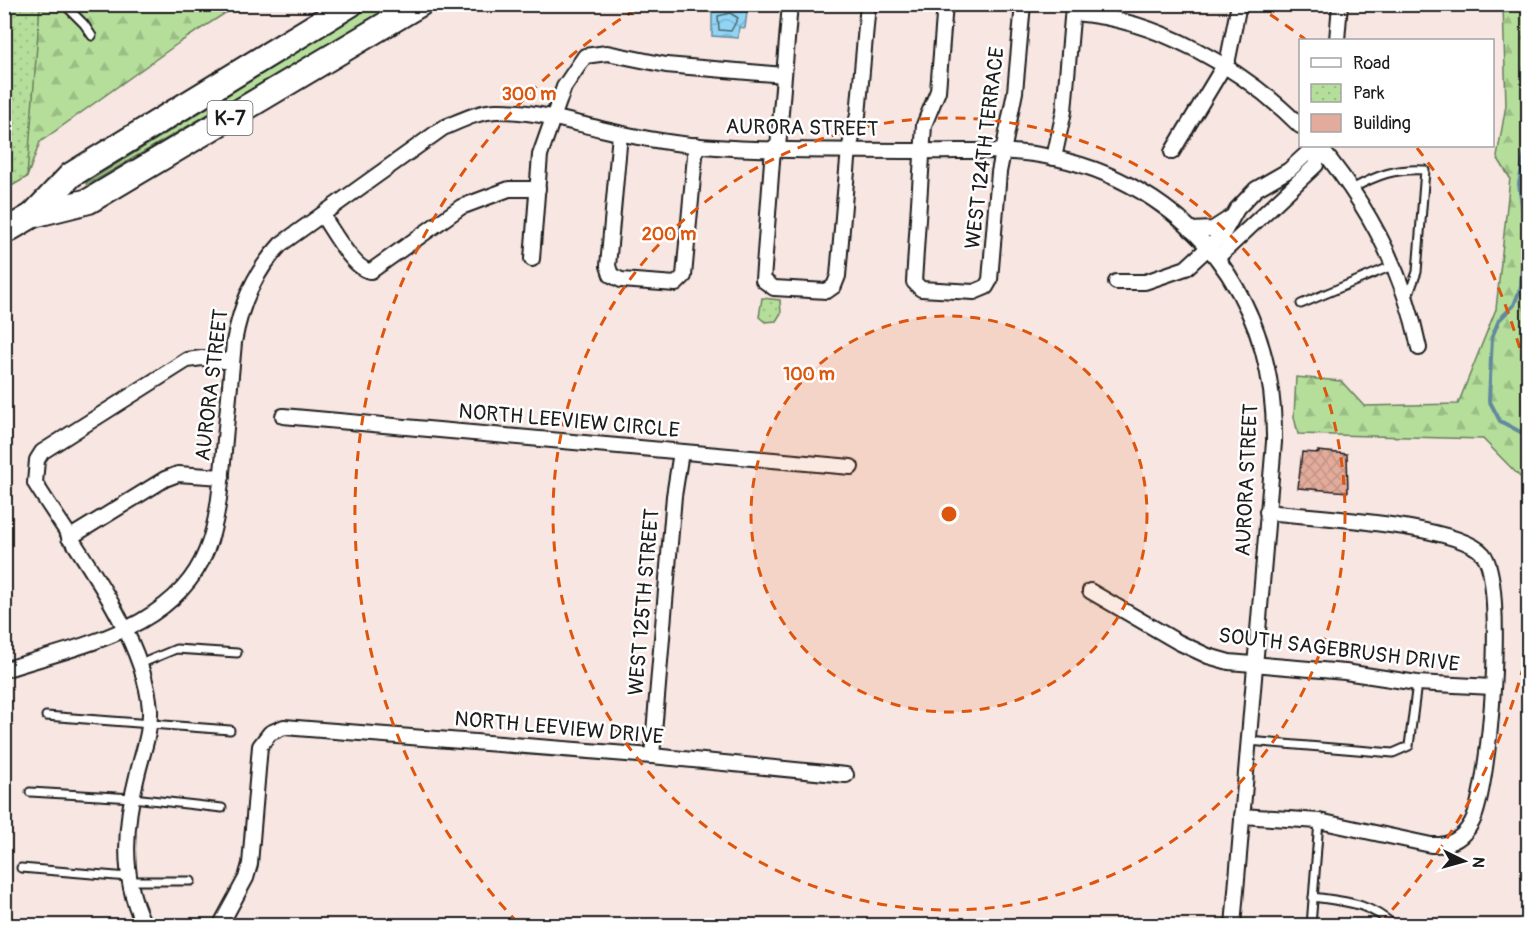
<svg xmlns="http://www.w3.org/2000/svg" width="1533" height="930" viewBox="0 0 1533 930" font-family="Pangolin,sans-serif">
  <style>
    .green { fill: #b5de9b; stroke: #687d5c; stroke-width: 1.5 }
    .forest { fill: url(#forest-firs); stroke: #687d5c; stroke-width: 1.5 }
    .park { fill: url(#park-dots); stroke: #687d5c; stroke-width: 1.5 }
    .water { fill: url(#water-waves); stroke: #628a9d; stroke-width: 1.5 }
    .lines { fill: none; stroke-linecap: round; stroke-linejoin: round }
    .shore { stroke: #4b6672; stroke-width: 1.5 }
    .stream { stroke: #628a9d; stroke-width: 4 }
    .building { fill: url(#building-cross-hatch); stroke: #1c1c1c; stroke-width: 1.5 }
    .lane-casing { stroke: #1c1c1c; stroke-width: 11 }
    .street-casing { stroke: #1c1c1c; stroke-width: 18 }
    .highway-casing { stroke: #1c1c1c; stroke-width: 28 }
    .lane { stroke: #fff; stroke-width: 7 }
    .street { stroke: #fff; stroke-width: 14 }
    .highway { stroke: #fff; stroke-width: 24 }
    .ring { fill: none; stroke: #de560d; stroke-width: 3; stroke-dasharray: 10 8 }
    .labels { text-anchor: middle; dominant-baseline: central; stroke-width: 5; stroke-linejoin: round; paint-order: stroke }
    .shield { fill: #fff; stroke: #606060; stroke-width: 1.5 }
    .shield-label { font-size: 20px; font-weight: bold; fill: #1c1c1c }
    .street-label { font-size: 21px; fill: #1c1c1c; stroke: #fff }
    .centre { fill: #de560d; stroke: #fff; stroke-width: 3 }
    .ring-label { font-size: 18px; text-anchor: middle; font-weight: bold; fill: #de560d; stroke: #fff; stroke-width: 5; stroke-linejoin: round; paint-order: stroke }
  </style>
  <defs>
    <pattern id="forest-firs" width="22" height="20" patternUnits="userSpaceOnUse" patternTransform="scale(1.5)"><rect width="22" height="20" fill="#b5de9b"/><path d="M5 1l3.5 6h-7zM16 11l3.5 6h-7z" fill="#9bbe85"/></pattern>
    <pattern id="park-dots" width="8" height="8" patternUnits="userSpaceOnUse" patternTransform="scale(1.5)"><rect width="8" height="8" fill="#b5de9b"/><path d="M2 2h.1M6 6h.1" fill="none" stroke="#9bbe85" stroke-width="1.8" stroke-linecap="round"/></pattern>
    <pattern id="water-waves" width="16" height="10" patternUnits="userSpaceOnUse" patternTransform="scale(1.5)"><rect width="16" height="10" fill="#91d4f3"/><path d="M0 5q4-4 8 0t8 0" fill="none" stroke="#7cb5d0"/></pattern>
    <pattern id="building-cross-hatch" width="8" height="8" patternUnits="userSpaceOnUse" patternTransform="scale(1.5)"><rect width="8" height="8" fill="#e3ab9b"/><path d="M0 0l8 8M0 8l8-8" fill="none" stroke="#c29385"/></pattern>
  </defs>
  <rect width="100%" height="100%" fill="#f7e6e1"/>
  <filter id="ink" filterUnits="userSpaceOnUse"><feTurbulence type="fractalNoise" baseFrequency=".0167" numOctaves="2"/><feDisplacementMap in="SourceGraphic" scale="12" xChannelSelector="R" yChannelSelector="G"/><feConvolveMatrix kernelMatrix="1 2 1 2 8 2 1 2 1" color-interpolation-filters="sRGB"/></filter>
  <g filter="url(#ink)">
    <polygon class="green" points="373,5 395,5 87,185 86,183"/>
    <g class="forest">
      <polygon points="4,5 238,5 180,42 40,142 27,177 5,182"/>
      <polygon points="1503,5 1528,5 1528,485 1483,439 1298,434 1294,417 1296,377 1341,381 1364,406 1458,404 1496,309 1510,178 1497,157 1506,105"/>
    </g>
    <g class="park">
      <polygon points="5,4 40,5 27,177 5,190"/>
      <polygon points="762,298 780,300 781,313 776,321 765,322 759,317"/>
    </g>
    <polygon class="water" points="725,6 747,12 745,28 739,27 738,38 712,36 712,9 725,9"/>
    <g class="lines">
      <polygon class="shore" points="730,13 738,18 731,31 719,30 718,16"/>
      <g class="stream">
        <polyline points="1528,4 1528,34"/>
        <polyline points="1528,137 1519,184 1525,226 1521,287 1514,305 1499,320 1492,337 1489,400 1500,421 1528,436"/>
      </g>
    </g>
    <polygon class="building" points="1318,451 1347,454 1348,492 1298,488 1302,452 1319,453"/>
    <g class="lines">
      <g class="lane-casing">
        <g id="lane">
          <polyline points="64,4 84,24 92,36"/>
          <path d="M1352 189C1377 175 1396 168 1425 170L1417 272 1407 299"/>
          <polyline points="1301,304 1392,266"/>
          <polyline points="140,664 176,649 237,653"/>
          <polyline points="46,716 230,730"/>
          <polyline points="1248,741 1393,753 1409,746 1417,683"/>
          <polyline points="30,792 133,798 222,808"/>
          <polyline points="21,868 128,877"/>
          <polyline points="129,881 191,881"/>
          <path d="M1313 897C1348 902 1367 902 1395 926"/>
          <polyline points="1311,926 1319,821"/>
        </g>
      </g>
      <g class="street-casing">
        <g id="street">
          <polyline points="945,4 938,91 924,125 914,282 921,289 974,292 986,287 990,280 999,172 1015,92 1023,4"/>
          <path d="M1073 13C1157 19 1241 67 1300 126"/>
          <polyline points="1337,40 1340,4"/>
          <polyline points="620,134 608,266 611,275 621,280 676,284 684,276 696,145"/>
          <path d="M1319 146C1367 204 1404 273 1419 348"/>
          <polyline points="773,148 763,280 774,288 827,291 834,286 838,276 845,193 849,149 858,115 868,4"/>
          <polyline points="778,148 790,4"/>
          <polyline points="1172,152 1228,59 1239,4"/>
          <polyline points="1054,158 1064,111 1073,7"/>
          <path d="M322 215C332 229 354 271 371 271L461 207 509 189H538"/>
          <polyline points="1191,230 1213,229 1230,218"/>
          <polyline points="1217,258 1316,165 1317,146"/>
          <polyline points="532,259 540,155 564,87 585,56 607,53 666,65 784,75"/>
          <polyline points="1116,282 1145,282 1186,268 1223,234 1237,209 1256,189 1289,170 1315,146"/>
          <polyline points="283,416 851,467"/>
          <polyline points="69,538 165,479 178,474 222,477"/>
          <polyline points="1090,591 1178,642 1208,656 1229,662 1345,672 1417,683 1492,687"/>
          <path d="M4 670C49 655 100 644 141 621 214 579 217 526 224 451 227 414 231 378 234 342 241 304 254 273 281 244L443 128C460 121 477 112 496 111 531 110 567 121 601 129 639 138 677 145 716 147 785 152 855 150 924 151 967 152 1013 148 1055 158 1125 173 1189 214 1228 274 1261 325 1275 381 1274 442L1233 926"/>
          <polyline points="652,756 674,496 681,452"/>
          <path d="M1242 816 1319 821 1431 845C1450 846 1463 839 1472 822 1490 788 1507 581 1483 554 1458 524 1310 517 1267 512"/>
          <path d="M142 920C121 877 125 822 137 776 142 754 151 732 150 709 144 635 74 546 35 483L37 460 42 452 187 360 202 358 232 362"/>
          <polyline points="220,926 246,878 250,864 260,746 270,733 284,727 652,756 846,775"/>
        </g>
      </g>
      <g class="highway-casing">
        <g id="highway">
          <polyline points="33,215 89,201 420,4"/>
          <polyline points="4,232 33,215 71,175 351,4"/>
        </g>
      </g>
      <use href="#lane" class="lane"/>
      <use href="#street" class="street"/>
      <use href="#highway" class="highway"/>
    </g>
  </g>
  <circle cx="949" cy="514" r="198" fill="#de560d" fill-opacity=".12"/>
  <g class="ring">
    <circle cx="949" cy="514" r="198"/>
    <circle cx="949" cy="514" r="396"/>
    <path d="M1528 648A594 594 0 0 1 1380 923M518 923A594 594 0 0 1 643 5M1255 5A594 594 0 0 1 1306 40M1417 148A594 594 0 0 1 1528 380"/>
  </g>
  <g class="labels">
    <rect class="shield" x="207.5" y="101" width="45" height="34" rx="4.5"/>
    <g class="shield-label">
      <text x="230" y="118">K-7</text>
    </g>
    <g class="street-label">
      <text transform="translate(802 128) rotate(1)">AURORA STREET</text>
      <text transform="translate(985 148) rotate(-83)">WEST 124TH TERRACE</text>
      <text transform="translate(212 385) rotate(-83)">AURORA STREET</text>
      <text transform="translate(569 421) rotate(5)">NORTH LEEVIEW CIRCLE</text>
      <text transform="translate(1247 480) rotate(-87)">AURORA STREET</text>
      <text transform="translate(644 602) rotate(-85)">WEST 125TH STREET</text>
      <text transform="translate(1339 650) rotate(7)">SOUTH SAGEBRUSH DRIVE</text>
      <text transform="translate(559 728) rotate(5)">NORTH LEEVIEW DRIVE</text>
    </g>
  </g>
  <circle cx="949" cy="514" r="9" class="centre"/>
  <g class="ring-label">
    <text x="529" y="100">300 m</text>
    <text x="669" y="240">200 m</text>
    <text x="809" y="380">100 m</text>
  </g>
  <rect width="1533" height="930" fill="none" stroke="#fff" stroke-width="24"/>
  <rect x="12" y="12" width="1509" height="906" fill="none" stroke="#1c1c1c" stroke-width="2" filter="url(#ink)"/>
  <rect x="1299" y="39" width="195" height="108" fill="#ffffff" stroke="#a4a4a4" stroke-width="1.5"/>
  <rect x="1311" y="58" width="30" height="9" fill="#ffffff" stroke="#a4a4a4" stroke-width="1.5"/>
  <text x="1353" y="69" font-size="18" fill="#1c1c1c">Road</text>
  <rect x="1311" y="84" width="30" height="18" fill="url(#park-dots)" stroke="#a4a4a4" stroke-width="1.5"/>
  <text x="1353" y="99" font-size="18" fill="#1c1c1c">Park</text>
  <rect x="1311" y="114" width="30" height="18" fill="#e3ab9b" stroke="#a4a4a4" stroke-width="1.5"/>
  <text x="1353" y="129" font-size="18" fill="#1c1c1c">Building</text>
  <g transform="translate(1464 861) rotate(95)" stroke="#ffffff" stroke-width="4.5" paint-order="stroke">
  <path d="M0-4.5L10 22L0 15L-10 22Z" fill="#1c1c1c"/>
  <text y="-9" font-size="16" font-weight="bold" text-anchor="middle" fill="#1c1c1c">N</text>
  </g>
</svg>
